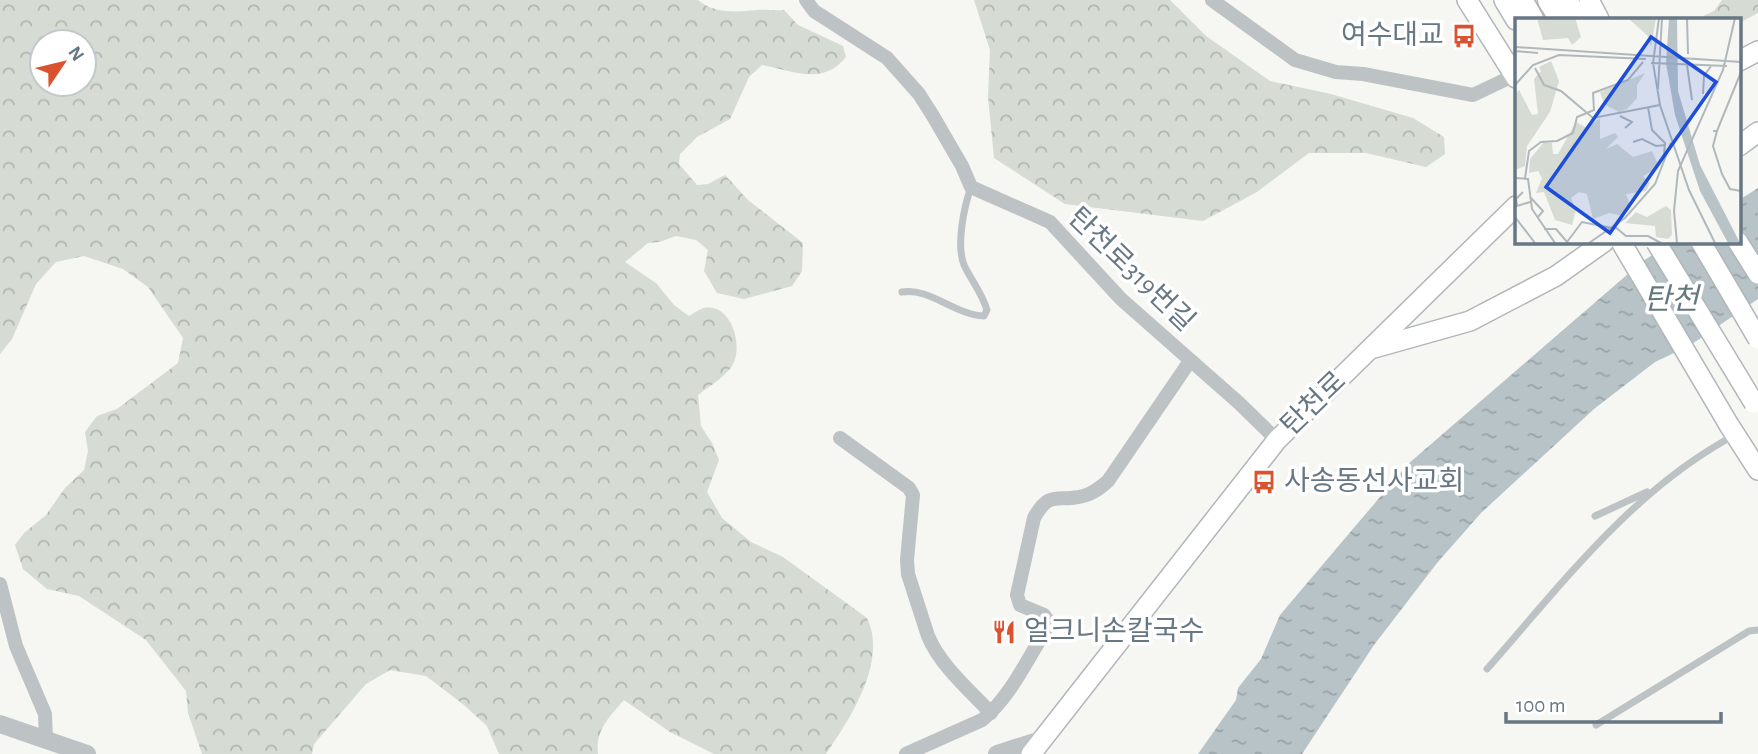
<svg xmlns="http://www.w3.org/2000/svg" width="1758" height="754" viewBox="0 0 1758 754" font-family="'Alegreya Sans','Noto Sans KR',sans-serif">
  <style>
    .forest { fill: url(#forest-crowns); fill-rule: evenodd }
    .water { fill: url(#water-ripples) }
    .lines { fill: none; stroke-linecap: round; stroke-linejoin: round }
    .secondary-casing { stroke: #b0b6ba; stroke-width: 22 }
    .motorway-casing { stroke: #b1b5b8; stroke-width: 27 }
    .service { stroke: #bdc2c5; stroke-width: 7 }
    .minor { stroke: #bdc2c5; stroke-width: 14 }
    .tertiary { stroke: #bdc2c5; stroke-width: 18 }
    .secondary { stroke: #fff; stroke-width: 19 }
    .motorway { stroke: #fff; stroke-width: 24 }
    .secondary-bridge-casing { stroke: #b0b6ba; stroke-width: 22; stroke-linecap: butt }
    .secondary-bridge { stroke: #fff; stroke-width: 19 }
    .labels { text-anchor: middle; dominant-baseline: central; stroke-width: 7; stroke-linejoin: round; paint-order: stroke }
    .poi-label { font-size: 28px; fill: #677783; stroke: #fff; text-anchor: start }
    .street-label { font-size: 28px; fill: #677783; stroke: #fff }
    .water-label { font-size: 30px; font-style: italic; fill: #63787f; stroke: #fff }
    .inset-road { fill: none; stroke: #b0b8bc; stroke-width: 2 }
    .view { fill: #1d4ed8; fill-opacity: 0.15; stroke: #1d4ed8; stroke-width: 3.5 }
    .inset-edge { fill: none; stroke: #677783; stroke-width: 3.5 }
  </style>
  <defs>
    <pattern id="forest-crowns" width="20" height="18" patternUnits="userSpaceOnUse" patternTransform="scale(1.75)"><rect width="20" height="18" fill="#d6dbd3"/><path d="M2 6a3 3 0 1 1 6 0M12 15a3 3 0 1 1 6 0" fill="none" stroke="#b1b6b1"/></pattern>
    <pattern id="water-ripples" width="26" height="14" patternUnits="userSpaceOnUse" patternTransform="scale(1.75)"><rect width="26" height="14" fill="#b7c3c7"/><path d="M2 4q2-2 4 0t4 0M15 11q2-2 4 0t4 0" fill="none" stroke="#99a3a7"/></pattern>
  </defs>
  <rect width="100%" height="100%" fill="#f6f6f3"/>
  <g class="forest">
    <path d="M0 0H698C713 14 738 12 757 10 765 9 775 11 784 10L798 25 843 46 846 57C823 86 793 71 762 65L749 77 730 119 697 137 680 154 679 164 697 185 708 184 725 175 748 200 803 243 802 271 792 286 744 299 717 293 704 271 708 250 696 240 676 236 659 242 648 243 625 262 656 283 674 305 689 316C693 314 699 309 704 308 732 303 744 347 732 366 724 378 708 387 698 395L701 426 712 443 719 460 707 492 722 518 751 542 783 557 867 618C888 661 850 719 826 754H714L670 732 624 700C609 717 595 731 598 754H499L487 726 464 705 426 676 390 670 366 684 314 744 312 754H202L188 713 186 691 146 640 79 596 47 589 23 569 15 545 24 533 46 515 65 488 84 470 88 451 85 432 97 416 117 409 178 363 183 338 148 287 123 269 84 256 56 262 36 284 12 339 0 354ZM84 42V84H42V42Z"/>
    <polygon points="974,0 1170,0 1206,36 1270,81 1331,94 1413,118 1444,137 1445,154 1426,167 1366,153 1309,153 1257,192 1203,221 1065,204 994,158 988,97 990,50"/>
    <polygon points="1722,0 1758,0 1758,13 1739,23 1739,19 1697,19 1714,11"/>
  </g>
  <polygon class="water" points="1758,188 1758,299 1689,346 1655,362 1594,409 1481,513 1437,563 1374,645 1302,754 1198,754 1236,700 1238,688 1261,659 1280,615 1408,464 1643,261 1673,242 1739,242 1739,200"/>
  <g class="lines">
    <g class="secondary-casing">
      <g id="secondary">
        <polyline points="1467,0 1516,78"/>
        <polyline points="1504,0 1516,20"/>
        <polyline points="1568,0 1578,19"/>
        <polyline points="1589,0 1599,19"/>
        <polyline points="1739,61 1758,51"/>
        <polyline points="1739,146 1758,132"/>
        <polyline points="1374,348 1470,321 1556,276 1604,242"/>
        <polyline points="1729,425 1758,470"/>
        <polyline points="1031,754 1277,440 1516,206"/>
      </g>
    </g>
    <g class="motorway-casing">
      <g id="motorway">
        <polyline points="1520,0 1531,19"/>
        <polyline points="1550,0 1562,19"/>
      </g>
    </g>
    <g class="service">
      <path d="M902 292C929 287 955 315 984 316L987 310C982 293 971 280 964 265 956 245 964 207 971 187"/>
      <polyline points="1595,516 1647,492"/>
      <path d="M1487 669C1562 584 1633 489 1735 435"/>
      <polyline points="1596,725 1749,631 1758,630"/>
    </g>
    <g class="minor">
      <polyline points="806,0 814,11 887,58 919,94 933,116 962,166 971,187 1050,222 1121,299 1239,403 1277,440"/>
      <polyline points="1212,0 1295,60 1336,72 1363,74 1473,95 1515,75"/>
      <path d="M840 438 909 488 913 495 907 560 908 574 928 636C940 665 969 690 991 713"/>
      <polyline points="0,584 16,646 45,714 46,740"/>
      <path d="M906 754 982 720C1010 698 1028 658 1047 628L1049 622 1044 615 1020 605 1017 595 1034 518C1050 489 1057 503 1083 496 1093 494 1101 487 1108 481L1190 361"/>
    </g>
    <g class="tertiary">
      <polyline points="0,724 87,754"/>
      <polyline points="997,754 1041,740"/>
    </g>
    <use href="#secondary" class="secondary"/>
    <use href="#motorway" class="motorway"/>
    <g class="secondary-bridge-casing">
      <g id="secondary-bridge">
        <polyline points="1621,242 1729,425"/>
        <polyline points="1656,242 1754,403"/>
        <polyline points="1701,242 1758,339"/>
        <polyline points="1738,242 1758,274"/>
      </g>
    </g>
    <use href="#secondary-bridge" class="secondary-bridge"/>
  </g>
  <defs>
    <g id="bus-bare" transform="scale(1.89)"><path d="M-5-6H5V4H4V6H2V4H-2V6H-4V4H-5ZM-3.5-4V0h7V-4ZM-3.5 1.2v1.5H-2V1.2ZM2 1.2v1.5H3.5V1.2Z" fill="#db522f" stroke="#fff" stroke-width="2.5" paint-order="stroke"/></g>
    <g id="restaurant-bare" transform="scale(1.89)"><path d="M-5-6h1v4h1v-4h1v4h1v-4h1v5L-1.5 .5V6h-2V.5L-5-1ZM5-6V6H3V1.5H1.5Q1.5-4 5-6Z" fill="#db522f" stroke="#fff" stroke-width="2.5" paint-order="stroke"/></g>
  </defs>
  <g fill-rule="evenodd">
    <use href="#bus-bare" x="1464" y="36"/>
    <use href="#bus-bare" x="1264" y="482"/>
    <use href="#restaurant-bare" x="1004" y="632"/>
  </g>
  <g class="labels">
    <g class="poi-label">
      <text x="1444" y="36" text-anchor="end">여수대교</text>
      <text x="1284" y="482">사송동선사교회</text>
      <text x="1024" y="632">얼크니손칼국수</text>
    </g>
    <g class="street-label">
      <text transform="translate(1131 270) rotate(44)">탄천로319번길</text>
      <text transform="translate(1314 404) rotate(-44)">탄천로</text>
    </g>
    <g class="water-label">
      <text x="1671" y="300">탄천</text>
    </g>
  </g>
  <g transform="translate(1515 18)">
    <rect width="226" height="226" fill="#f6f6f3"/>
    <path d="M22 0H60L66 19 57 27 53 20 28 22ZM113 0H141L136 29 133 18ZM36 43 44 63 35 94 12 128 10 148 0 152 1 75 4 72 17 97 23 96 19 61 26 53 24 49ZM130 55 122 67V80L112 91 104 94 89 86 85 74ZM85 100V121L100 115 103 119 91 131 102 126 118 139 137 133 144 149 128 158 135 165 131 173 111 176 116 189 108 198 94 195 78 201 72 176 64 174 56 180 61 192 57 207 40 202 29 174 21 175 27 160 23 153 14 155 15 141 29 124 37 125 38 136H43L61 104 72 110ZM151 188 156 192 157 217 153 221 141 219 140 208 110 205 121 194 132 199Z" fill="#d6dbd3"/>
    <path d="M154 0H162L163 73 185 147 225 225H213L185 173 160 97 151 45Z" fill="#b7c3c7"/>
    <path class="inset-road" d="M144 0 138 45 145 87 174 172 200 225M172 0 173 36M0 29 226 44M0 33 23 35M136 45 212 48M172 47 177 82M20 50 29 67 46 73 78 100 145 87M0 67 18 47 44 37 131 41M143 71 147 0M188 76 189 58 196 48M133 89 137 112 150 125 149 137M105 98 117 104 110 110M198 113H202L226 54M202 113 198 128 207 156 215 171 226 173M118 124 127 121 141 128 151 127M0 160 13 161 17 191 40 225M10 160 14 133 26 124 42 123 58 115 62 99 79 92 78 75 113 62 128 44M8 174 1 181 2 188 15 184M16 180 28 193 23 199M0 199 20 225M99 208 111 218H133L146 225M29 211H41L53 225M52 224 67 204 97 210M74 225 110 200 140 166 156 125M162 225 159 193 163 153 208 52 220 0"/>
    <path class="view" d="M136 19 201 64 95 215 31 169Z"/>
    <rect width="226" height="226" class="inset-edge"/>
  </g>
  <g transform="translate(63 63) rotate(55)"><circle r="33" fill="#ffffff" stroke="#c2c9cd" stroke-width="2"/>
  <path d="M0-5L12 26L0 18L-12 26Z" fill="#db522f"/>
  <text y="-10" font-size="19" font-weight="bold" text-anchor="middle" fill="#677783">N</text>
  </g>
  <path d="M1506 712v10h215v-10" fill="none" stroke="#677783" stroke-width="3.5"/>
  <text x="1516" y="712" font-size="21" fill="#677783" stroke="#ffffff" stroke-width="5" paint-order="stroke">100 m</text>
</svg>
